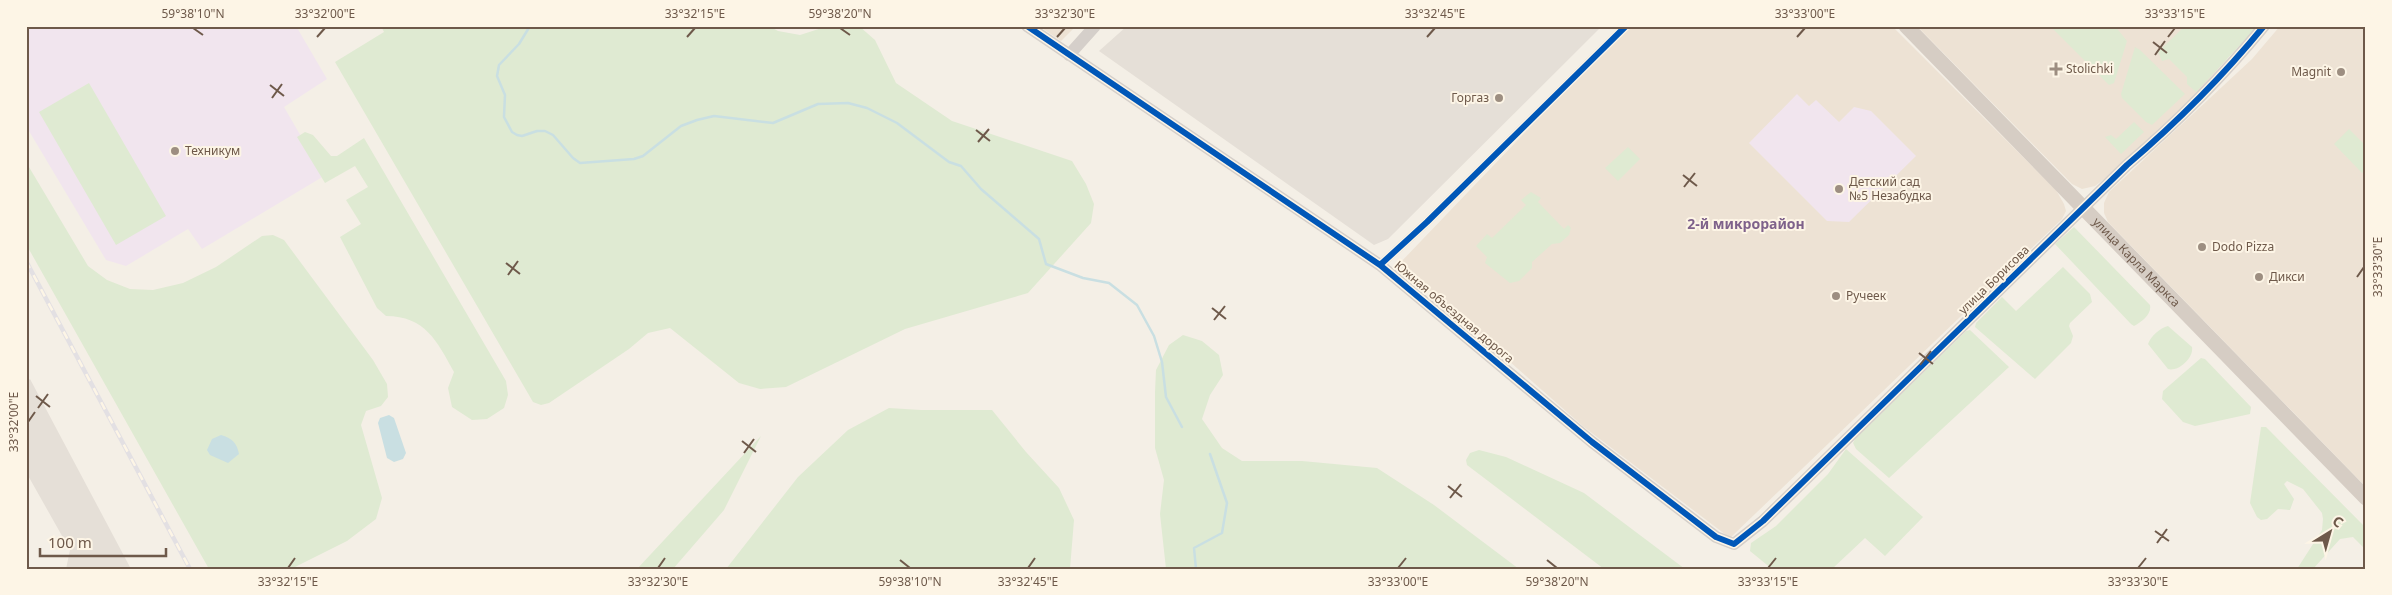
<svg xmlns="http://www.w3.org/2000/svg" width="2392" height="595" font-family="'Noto Sans',sans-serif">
  <rect width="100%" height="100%" fill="#f4efe6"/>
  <path fill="#ede2d4" d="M1039 26H1076L1061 41Z
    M1632 26H1892L2056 190 2064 204 2066 211 2062 219 1730 538 1584 427 1399 264 1539 118Z
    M1917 26H2255L2199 91 2107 177 2095 186 2082 189 2072 184Z
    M2280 26H2366V487L2108 222 2104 213V203L2109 192 2252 59Z"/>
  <path fill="#e5dfd7" d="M1127 26H1602L1388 239 1374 245 1099 51Z
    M30 379 131 569H66L70 550 26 472V382Z"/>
  <path fill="#f1e5ee" d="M26 26H296L327 79 284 107 324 176 202 249 188 229 126 266 106 260 26 126V110L28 108 26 105Z
    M1797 94 1809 106 1816 100 1839 122 1854 107 1871 111 1916 156 1849 222 1827 221 1749 143Z"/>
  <path fill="#dfead2" d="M381 26H769L778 31 800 35 825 27 859 26 875 40 896 83 952 121 1072 161 1086 184 1094 204 1091 223 1028 293 905 329 786 387 760 389 739 383 670 328 648 333 629 349 549 403 541 405 533 402 335 62 384 32Z
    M2050 26H2115L2127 41 2114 83 2109 85Z
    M2185 26H2258L2196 92 2187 84V77L2169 59 2162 61 2158 52Z
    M2135 47 2140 50 2185 94 2152 125 2146 122 2122 98 2121 94Z
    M89 83 166 216 116 245 39 112Z
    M2134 122 2144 132 2121 154 2105 137 2111 135 2116 139Z
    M2349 129 2366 146V170L2362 173 2334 144Z
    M305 132 313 135 331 156H337L364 138 506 381 508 395 504 408 487 419 472 420 452 407 448 388 454 372C437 341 425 316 386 316L377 308 340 237 361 224 346 200 368 187 355 166 325 183 297 137Z
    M1628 147 1640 159 1618 181 1605 168Z
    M26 162 88 266 107 280 130 289 153 290 183 283 216 267 262 236 273 235 284 240 373 360 387 384 388 397 381 406 366 411 361 425 382 498 376 519 347 541 291 569H209L26 244Z
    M1531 192 1541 198 1538 202 1564 229 1568 225 1571 228 1569 235 1560 243 1552 244 1532 262V268L1519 281 1510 283 1485 263 1487 257 1476 246 1487 234 1492 238 1526 205 1521 200Z
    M2074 227 2150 305C2152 314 2142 322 2134 326L2131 324 2055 244Z
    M2063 267 2090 294 2092 302 2070 323 2069 326 2073 336 2071 343 2035 379 1975 327 1976 323 2002 297 2016 311Z
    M2168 326 2192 347C2194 358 2178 372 2168 369L2148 344C2151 336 2160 328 2168 326Z
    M1970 330 2009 367 1889 478 1856 449 1853 443 1855 439 1966 331Z
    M1183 335 1202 341 1219 355 1223 375 1210 395 1202 419 1222 448 1242 461H1302L1377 468 1434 505 1519 569H1166L1160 514 1164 480 1155 448V392L1156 370 1169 345Z
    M2201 358 2205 359 2251 407 2250 414 2195 426 2183 422 2162 399 2163 391Z
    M889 408 921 410H992L1026 452 1059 488 1074 520 1070 569H726L798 477 848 430Z
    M2261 427H2266L2270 431 2366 528V550L2353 537 2340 539 2313 569H2297L2322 530 2323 519 2322 513 2303 489 2287 481 2284 484 2294 499 2290 510 2278 509 2267 519 2261 520 2257 517 2250 503Z
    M761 436 724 510 673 569H637Z
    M1846 449 1923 517 1885 556 1865 538 1832 569H1772L1750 551 1751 543 1776 526 1828 474Z
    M1479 450 1506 457 1584 493 1685 569H1604L1467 465 1466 460 1470 453Z"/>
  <path fill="#c9dfe2" d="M389 415 394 418 406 453 403 459 394 462 387 458 378 423 380 418Z
    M221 435C232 438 237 443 239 454L228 463 210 455 207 450 212 439Z"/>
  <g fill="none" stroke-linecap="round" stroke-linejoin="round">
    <path stroke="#c9dfe2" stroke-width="2.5" d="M530 26 519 44 499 65 497 76 505 95 504 117 512 132 517 135 522 136 537 131H545L553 135 573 158 580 163 634 159 643 156 681 126 697 120 714 116 773 123 818 104 848 103 867 108 897 123 949 162 961 166 981 189 1039 239 1046 264 1083 278 1109 283 1137 305 1154 336 1162 362 1166 397 1182 427
      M1196 569 1194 548 1222 533 1227 503 1210 454"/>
    <path stroke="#d5cfca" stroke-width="9" d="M1380 265 1427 222 1626 26"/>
    <path stroke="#d5cfca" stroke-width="12" d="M1027 26 1380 265 1592 442 1716 537 1734 544 1763 521 2127 165C2176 123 2223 76 2264 26
      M1069 55 1095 26"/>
    <path stroke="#d6cdc4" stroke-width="15" id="s1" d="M1906 26 2366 498"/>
    <g stroke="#e3e0e3" stroke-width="4.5">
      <path id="rail" d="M26 261 190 569"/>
    </g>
    <use href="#rail" stroke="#fdf5e6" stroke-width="2.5" stroke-dasharray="8" stroke-linecap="butt"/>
    <g stroke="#fdf5e6" stroke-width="9">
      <path id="cycleway" d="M1027 26 1380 265 1592 442 1716 537 1734 544 1763 521 2127 165C2176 123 2223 76 2264 26
        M1380 265 1427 222 1626 26"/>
    </g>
    <use href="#cycleway" stroke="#0057b8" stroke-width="6"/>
  </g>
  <path fill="none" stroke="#6e594a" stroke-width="2" d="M193 28 203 35M840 28 850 35M317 37 325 28M687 37 695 28M1057 37 1065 28M1427 37 1435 28M1797 37 1805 28M2168 37 2175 28M2153 42 2167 53M2155 55 2165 41M270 85 284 96M272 98 282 84M976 130 990 141M978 142 989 129M1683 175 1697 186M1684 187 1695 173M506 263 520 274M508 275 518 261M2357 277 2364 267M1212 308 1226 319M1214 320 1225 306M1919 353 1933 364M1920 365 1931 351M36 396 50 407M38 408 48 394M28 422 35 412M742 441 756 452M744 453 754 439M1448 486 1462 497M1450 498 1461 484M2155 531 2169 541M2157 543 2167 529M900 560 910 568M1547 560 1557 568M288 568 295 558M658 568 665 558M1028 568 1035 558M1398 568 1406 558M1768 568 1776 558M2138 568 2146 558"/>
  <g fill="#9d8e81" stroke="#fdf5e6" stroke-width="2">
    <path d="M2053.5 61.5h5v5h5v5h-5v5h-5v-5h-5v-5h5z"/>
    <circle cx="2341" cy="72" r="5"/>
    <circle cx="1499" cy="98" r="5"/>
    <circle cx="175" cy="151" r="5"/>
    <circle cx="1839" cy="189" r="5"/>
    <circle cx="2202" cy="247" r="5"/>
    <circle cx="2259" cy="277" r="5"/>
    <circle cx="1836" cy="296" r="5"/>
  </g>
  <g text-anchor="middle" stroke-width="4" stroke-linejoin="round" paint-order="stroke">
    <g font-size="12" fill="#6e594a" stroke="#fdf5e6" text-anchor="start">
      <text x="2066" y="73">Stolichki</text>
      <text x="2331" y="76" text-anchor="end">Magnit</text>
      <text x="1489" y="102" text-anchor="end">Горгаз</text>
      <text x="185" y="155">Техникум</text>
      <text x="1849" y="186">Детский сад<tspan x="1849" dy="14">№5 Незабудка</tspan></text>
      <text x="2212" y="251">Dodo Pizza</text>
      <text x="2269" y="281">Дикси</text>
      <text x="1846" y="300">Ручеек</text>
    </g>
    <g font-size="12" fill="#6e594a" stroke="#fdf5e6">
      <text dy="4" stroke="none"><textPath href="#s1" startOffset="330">улица Карла Маркса</textPath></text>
      <text transform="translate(1994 280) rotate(-44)" y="4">улица Борисова</text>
      <text transform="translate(1454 312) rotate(40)" y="4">Южная объездная дорога</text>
    </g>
    <g font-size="14" font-weight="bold" fill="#7f628b" stroke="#fdf5e6">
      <text x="1746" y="229">2-й микрорайон</text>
    </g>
  </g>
  <rect width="2392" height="595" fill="none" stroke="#fdf5e6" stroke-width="55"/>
  <g transform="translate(2330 532) rotate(37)" stroke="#fdf5e6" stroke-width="4" paint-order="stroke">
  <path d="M0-4L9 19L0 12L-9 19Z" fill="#6e594a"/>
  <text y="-8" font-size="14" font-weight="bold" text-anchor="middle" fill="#6e594a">С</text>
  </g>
  <path d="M40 548v8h126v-8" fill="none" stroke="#6e594a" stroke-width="2.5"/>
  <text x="48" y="548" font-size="15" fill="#6e594a" stroke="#fdf5e6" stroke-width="4" paint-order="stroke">100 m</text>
  <rect x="28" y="28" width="2336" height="540" fill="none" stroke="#6e594a" stroke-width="2"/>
  <g font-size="12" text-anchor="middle" fill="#6e594a">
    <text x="193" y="18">59°38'10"N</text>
    <text x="325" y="18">33°32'00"E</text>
    <text x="695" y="18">33°32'15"E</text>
    <text x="840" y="18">59°38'20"N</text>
    <text x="1065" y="18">33°32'30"E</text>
    <text x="1435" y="18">33°32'45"E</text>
    <text x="1805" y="18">33°33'00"E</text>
    <text x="2175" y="18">33°33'15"E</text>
    <text transform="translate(2378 267) rotate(-90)" y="4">33°33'30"E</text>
    <text transform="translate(14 422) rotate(-90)" y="4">33°32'00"E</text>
    <text x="288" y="586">33°32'15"E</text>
    <text x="658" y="586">33°32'30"E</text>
    <text x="910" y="586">59°38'10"N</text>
    <text x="1028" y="586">33°32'45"E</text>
    <text x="1398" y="586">33°33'00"E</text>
    <text x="1557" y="586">59°38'20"N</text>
    <text x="1768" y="586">33°33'15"E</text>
    <text x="2138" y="586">33°33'30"E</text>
  </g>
</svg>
